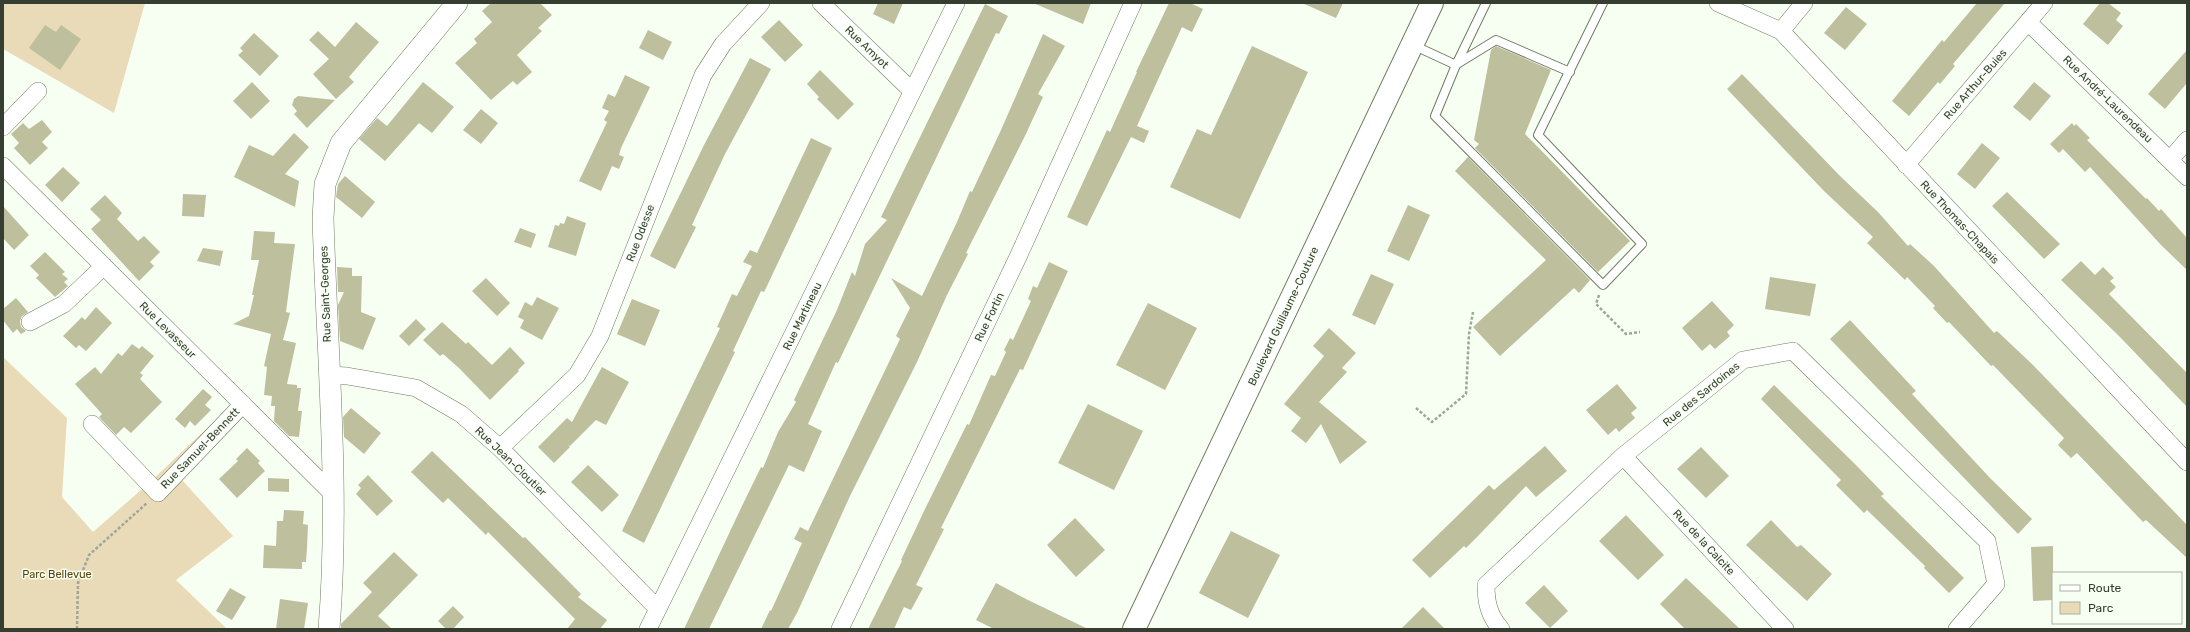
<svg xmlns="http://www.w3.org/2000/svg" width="2190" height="632" font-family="Rubik,sans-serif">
  <rect width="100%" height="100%" fill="#f7fff2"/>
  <path fill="#eadbb8" d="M3 3H145L114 113 3 49Z
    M3 357 67 418 62 497 93 532 149 483 238 399 249 411 182 480 233 536 176 580 227 629H3Z"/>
  <path fill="#bdbf9d" d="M491 3H540L552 15 538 28 542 31 517 55 532 72 517 85 513 81 491 100 455 63 477 43 474 39 492 22 482 11Z
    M878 3H903L894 24 873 14Z
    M1033 3H1091L1083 24Z
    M1169 3H1190L1203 9 1192 32 1182 27 1151 95 1137 126 1149 131 1144 143 1131 137 1087 226 1067 217 1107 130 1110 132 1137 72H1136Z
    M1302 3H1343L1336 18Z
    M1977 3H2005L1953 64 1955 66 1940 84 1938 82 1909 116 1892 101 1942 40 1944 42Z
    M2100 3H2108L2121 13 2116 20 2123 26 2108 45 2083 24Z
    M985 4 1008 16 999 34 996 33 838 363 836 362 808 424 822 431 804 472 789 465 709 629H684L742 506 761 467 763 468 778 432 796 402 794 400 837 310 852 272 855 276 865 244 887 220 881 217Z
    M1846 7 1867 24 1845 50 1824 33Z
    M779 20 803 45 785 62 761 37Z
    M356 22 379 42 349 77 354 82 336 99 313 74 329 59 309 40 318 31 335 47Z
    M45 25 56 32 61 25 81 39 60 70 29 48Z
    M648 30 672 42 663 60 639 48Z
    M254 33 279 56 260 76 238 55 243 51 240 48Z
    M1043 34 1065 46 1038 94 1043 97 1024 138 966 253 968 254 947 295 917 362 850 496 797 613 788 629H761L770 610 771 611 802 543 794 539 800 527 808 531 900 339 896 336 910 308 891 278 922 296 957 222 970 191 972 192 1001 130Z
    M1252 46 1308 72 1240 219 1170 187 1197 129 1211 135Z
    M1496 46 1551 70 1525 134 1630 241 1598 272 1475 148 1479 144 1474 140 1491 50Z
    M2187 50V83L2165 109 2148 94Z
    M750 58 771 69 725 154 692 225 696 227 675 269 650 256 704 145Z
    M820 70 854 104 838 120 817 99 819 97 807 84Z
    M1742 74 1840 176 1878 212 1908 246 1910 244 1934 266 1994 333 1997 331 2033 365 2187 525V558L2146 520 2143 522 2077 453 2071 458 2058 445 2064 438 1993 365 1991 366 1949 322 1947 323 1933 308 1935 306 1907 277 1905 280 1867 243 1873 237 1824 191 1727 89Z
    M625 75 650 87 621 148 619 155 624 157 619 169 612 166 601 191 579 181 607 122 604 120 609 111 602 108 608 94 615 97Z
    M252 82 270 101 251 119 233 101Z
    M423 82 454 107 432 133 419 123 385 161 359 139 377 118 387 126Z
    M2034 82 2051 96 2030 121 2013 107Z
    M298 96 335 100 307 128 294 114 297 111 292 105 294 99Z
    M481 109 498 123 481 144 463 130Z
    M42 120 52 132 42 142 48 148 30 165 14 148 19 143 11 134 23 123 29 129Z
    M2072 123 2074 126 2076 124 2090 138 2087 140 2146 199 2147 198 2159 211 2161 209 2187 238V270L2161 245 2090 167 2085 172 2063 149 2059 153 2050 144Z
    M294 133 309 147 285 174 299 181 295 207 234 177 249 145 273 156Z
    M811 138 832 148 767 286 764 292 761 291 733 351 735 352 644 543 622 531 720 328 717 327 732 294 737 296 752 266 743 262 750 250 757 253Z
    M1982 143 2000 158 1975 189 1957 174Z
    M1468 157 1590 280 1579 293 1574 288 1500 356 1473 327 1546 260 1455 171Z
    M63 167 80 183 62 202 45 185Z
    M345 176 375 202 362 218 336 197 338 184Z
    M2007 192 2060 244 2044 259 1992 206Z
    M183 194 206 195 204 217 182 216Z
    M105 195 122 213 117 219 138 241 144 236 160 252 150 262 154 266 139 281 91 229 101 220 90 209Z
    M1408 205 1430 215 1409 261 1387 251Z
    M3 206 29 235 14 250 3 238Z
    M567 216 586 223 576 256 548 247 555 225 559 226 560 223 564 224Z
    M520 228 536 234 531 248 514 242Z
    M254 231 275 232 274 243 295 244 286 312 290 313 283 340 296 343 287 384 297 385V388H301L298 411H302L299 437 289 436 274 421 275 406H271L272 396 264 395 267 367 264 366 271 334 233 324 249 316 254 295H252L259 260H251Z
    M203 248 223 251 220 266 197 261Z
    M45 252 65 272 62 274 68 279 64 282 68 286 55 297 36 278 39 275 30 266Z
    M2081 261 2095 275 2103 267 2114 278 2110 281 2116 287 2109 294 2187 373V407L2120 337 2061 280Z
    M1049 262 1068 271 1023 370 1020 369 941 528 944 529 916 585 923 588 911 610 904 607 894 629H868L902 561 901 560 925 509 967 424 969 425 991 375 995 376 1006 352 1004 350 1010 338 1013 340 1031 301 1028 299 1033 286 1037 288Z
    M337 267 352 268V276H362L361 312 376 318 363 350 340 341 338 305 344 292H338Z
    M1371 274 1394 284 1375 325 1352 315Z
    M1770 277 1816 284 1810 316 1765 309Z
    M486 278 510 303 497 316 472 291Z
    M537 297 559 308 542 340 520 328 524 320 518 317 525 302 532 306Z
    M16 298 28 312 22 316 20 321 21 327 26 331 21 334 17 329 13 333 3 320V309Z
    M632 299 660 310 645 346 617 334Z
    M1712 301 1734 325 1727 332 1730 336 1715 349 1710 344 1702 351 1682 328Z
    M1148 303 1197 328 1165 390 1116 365Z
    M96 307 112 323 86 351 79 345 76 348 63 336 82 317 85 320Z
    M416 319 426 329 409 346 399 336Z
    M1850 320 1916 391 1912 394 1990 478 2032 519 2018 534 1830 339Z
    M442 322 466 344 468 342 492 365 510 347 525 363 518 370 519 371 490 400 459 368 443 354 440 356 423 340Z
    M1329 328 1356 353 1342 368 1347 372 1319 402 1367 442 1340 464 1321 424 1306 443 1291 431 1301 418 1284 404 1324 356 1313 346Z
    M132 344 139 349 142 346 154 356 140 373 143 375 140 379 162 402 131 433 124 427 116 435 99 417 102 414 75 384 95 367 101 374 118 353 122 356Z
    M602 367 629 382 606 425 596 420 570 446 568 445 570 447 554 463 538 447 567 418 572 422Z
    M1617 384 1637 408 1631 413 1635 418 1619 432 1616 428 1608 435 1586 410Z
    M1774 385 1856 465 1884 494 1881 496 1964 578 1949 593 1924 568 1925 566 1867 510 1864 513 1836 485 1841 480 1761 399Z
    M203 389 212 397 205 405 211 410 195 426 190 421 185 428 175 419Z
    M1088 404 1143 431 1114 490 1058 463Z
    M351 408 381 433 364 454 344 437 343 417Z
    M1545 446 1567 471 1536 497 1526 486 1479 535 1466 548 1464 546 1430 578 1412 560 1489 485 1494 490Z
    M1701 447 1729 476 1706 498 1677 469Z
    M247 448 260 461 258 463 265 471 237 498 219 479 238 461 236 459Z
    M432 451 523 538 525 537 581 594 578 597 607 620 600 629H567L575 619 488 532 486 535 448 498 443 503 411 472Z
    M588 465 619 495 602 512 571 482Z
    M368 475 393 501 377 516 356 494 361 488 358 485Z
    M268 478 289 479V492L268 491Z
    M284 510 304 511 303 524 308 525 307 548 306 562H302V569L263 568 264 545 276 546 277 521H283Z
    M1626 515 1664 555 1638 580 1599 541Z
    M1075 518 1105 550 1076 577 1047 545Z
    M1771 520 1797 547 1801 545 1832 574 1807 601 1746 545Z
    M1231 531 1280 555 1248 618 1199 593Z
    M2053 546V600L2033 601 2031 547Z
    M394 552 418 575 378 616 392 629H341V624L372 592 363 583Z
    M1686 578 1740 629H1685L1660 604Z
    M996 583 1028 600 1088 629H994L976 620Z
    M1544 585 1568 611 1550 628 1525 603Z
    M230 588 246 597 232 620 216 611Z
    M280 599 308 603 304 629H276Z
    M453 606 464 617 453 629H446L438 621Z
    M1423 607 1445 629H1401Z"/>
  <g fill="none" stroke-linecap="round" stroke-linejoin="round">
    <g stroke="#6d7d61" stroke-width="10">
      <path id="service" d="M1486 3 1456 65 1435 116 1603 285 1642 244 1538 135 1603 3
        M1413 45 1456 65
        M1457 64 1496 40 1570 72"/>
    </g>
    <g stroke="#6d7d61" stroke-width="18">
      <path id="minor" d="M821 3 912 91
        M1718 3 1781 31 2187 462
        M2028 22 2187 177
        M1781 31 1804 3
        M3 127 38 91
        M2170 160 2187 140
        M1906 165 2044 3
        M3 166 332 493
        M30 322 64 304 104 266
        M329 375 347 376 416 388 461 414 500 448 658 609
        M92 424 158 493 243 404
        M500 448 577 375 600 336 703 75 723 44 761 3
        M1623 456 1785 629
        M648 629 956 3
        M840 629 1018 257 1133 3
        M1501 629C1489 616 1486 602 1486 585L1623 456 1743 360 1793 351 1987 541 1996 584 1957 629"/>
    </g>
    <g stroke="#6d7d61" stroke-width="22">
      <path id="tertiary" d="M329 629C340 493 327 354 323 218L325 184 341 143 457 3"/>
    </g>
    <g stroke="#6d7d61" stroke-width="24">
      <path id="primary" d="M1134 629 1432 3"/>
    </g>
    <path stroke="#9ea599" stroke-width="2.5" stroke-dasharray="3 2" stroke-linecap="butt" d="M1599 295 1596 304 1626 334 1640 332
      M1416 408 1432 422 1466 394 1469 334 1473 312
      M77 629 78 583 89 555 147 503"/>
    <use href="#service" stroke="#fff" stroke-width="8"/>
    <use href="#minor" stroke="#fff" stroke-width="17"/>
    <use href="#tertiary" stroke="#fff" stroke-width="21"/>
    <use href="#primary" stroke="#fff" stroke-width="22"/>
  </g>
  <g text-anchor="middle" stroke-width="3" stroke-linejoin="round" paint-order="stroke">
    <g font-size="11" fill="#363d31" stroke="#f7fff2">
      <text transform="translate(867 47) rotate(44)" y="4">Rue Amyot</text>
      <text transform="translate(1975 84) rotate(-49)" y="4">Rue Arthur-Buies</text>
      <text transform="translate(2108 99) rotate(44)" y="4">Rue André-Laurendeau</text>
      <text transform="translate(1960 222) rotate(47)" y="4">Rue Thomas-Chapais</text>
      <text transform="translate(640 233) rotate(-69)" y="4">Rue Odesse</text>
      <text transform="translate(325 294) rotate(-92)" y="4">Rue Saint-Georges</text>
      <text transform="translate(802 316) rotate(-64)" y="4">Rue Martineau</text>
      <text transform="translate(1283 316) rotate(-65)" y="4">Boulevard Guillaume-Couture</text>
      <text transform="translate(989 317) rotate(-64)" y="4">Rue Fortin</text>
      <text transform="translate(168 330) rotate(45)" y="4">Rue Levasseur</text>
      <text transform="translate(1701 394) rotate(-39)" y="4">Rue des Sardoines</text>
      <text transform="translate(200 448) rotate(-46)" y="4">Rue Samuel-Bennett</text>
      <text transform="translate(511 461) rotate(44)" y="4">Rue Jean-Cloutier</text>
      <text transform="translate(1704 542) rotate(47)" y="4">Rue de la Calcite</text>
    </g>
    <g font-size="11" fill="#5a4405" stroke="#f7fff2">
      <text x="57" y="578">Parc Bellevue</text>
    </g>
  </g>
  <rect width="2190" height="632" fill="none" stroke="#363d31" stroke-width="8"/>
  <rect x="2052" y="572" width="130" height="52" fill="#f7fff2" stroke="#aab1a5"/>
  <rect x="2060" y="585" width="20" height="6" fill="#ffffff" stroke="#aab1a5"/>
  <text x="2088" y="592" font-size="12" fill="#363d31">Route</text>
  <rect x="2060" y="602" width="20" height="12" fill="#eadbb8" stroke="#aab1a5"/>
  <text x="2088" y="612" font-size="12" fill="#363d31">Parc</text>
</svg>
